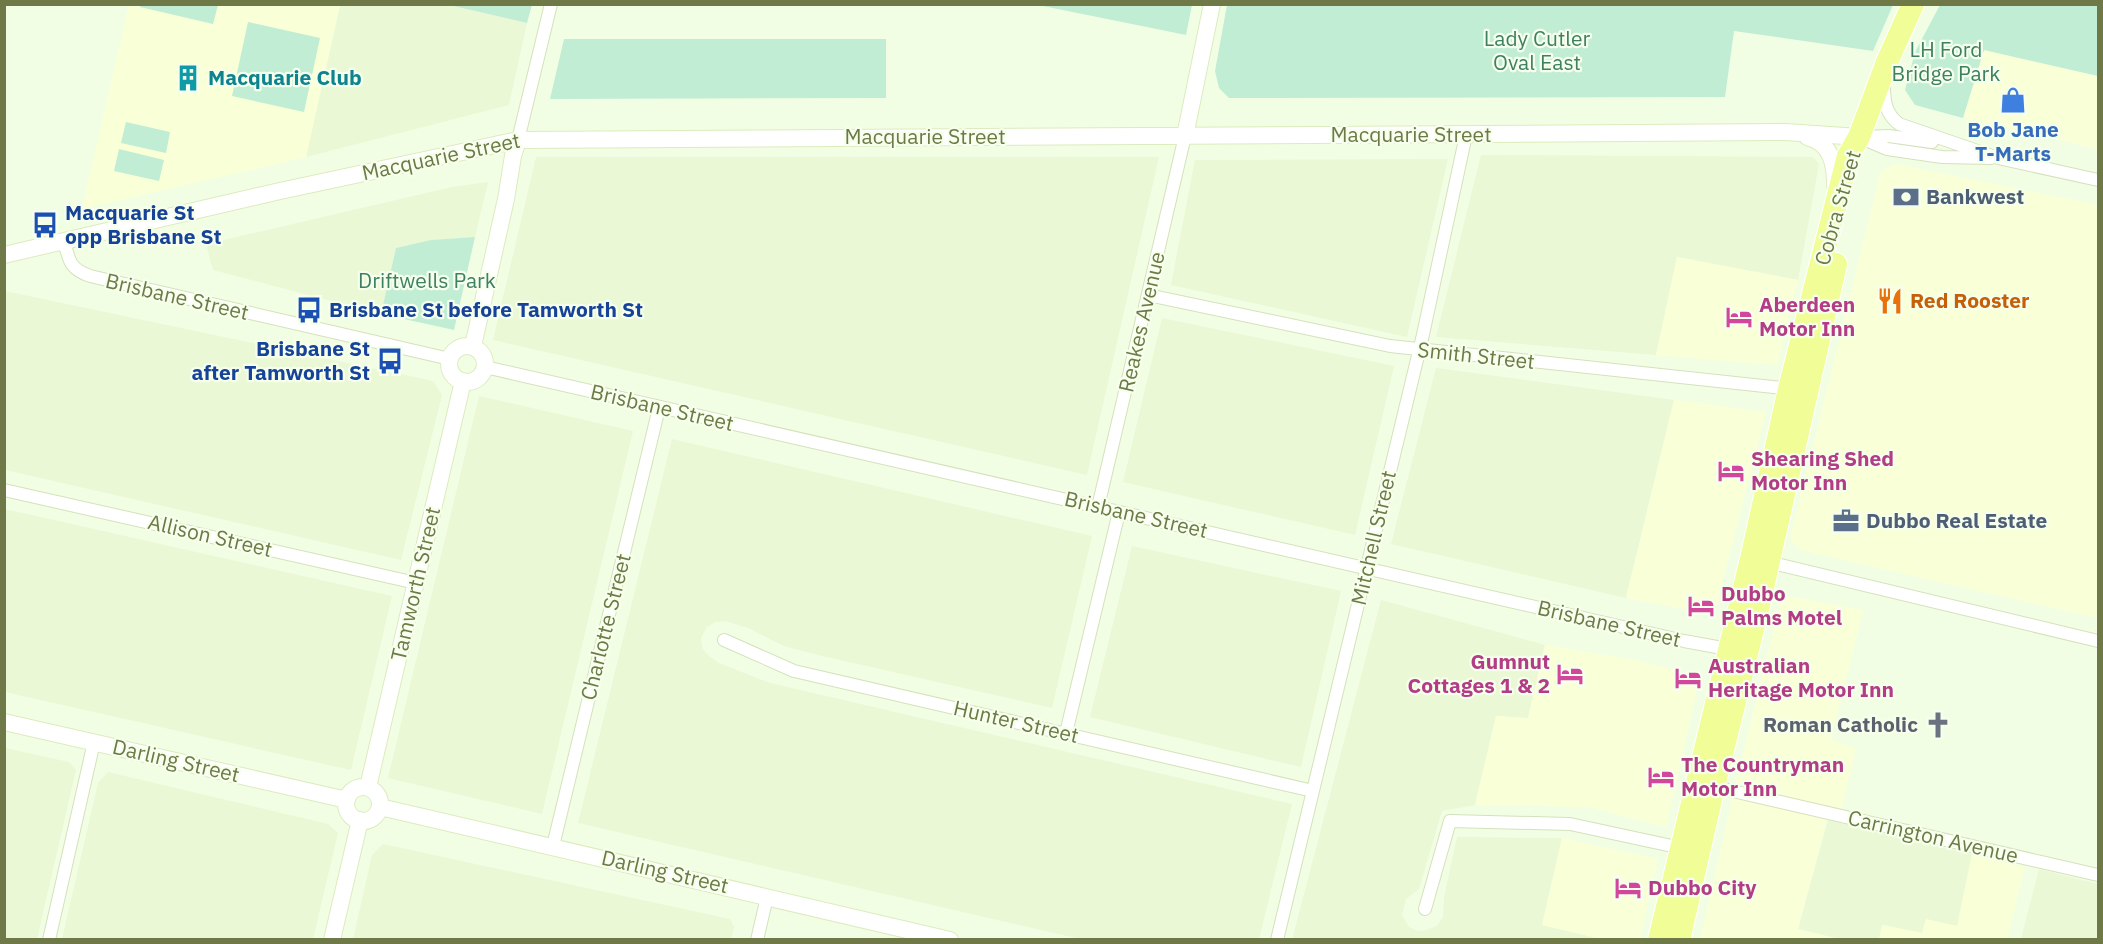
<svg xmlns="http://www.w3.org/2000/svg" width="2103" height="944" font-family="'IBM Plex Sans',sans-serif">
  <rect width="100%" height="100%" fill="#f2fee4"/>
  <path fill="#eaf8d5" d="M340 5H449L527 23 509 105 306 157Z
    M1481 155 1813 157 1819 164 1798 280 1677 257 1656 355 1436 337Z
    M536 157H1159L1087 475 493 340Z
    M1448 159 1407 337 1171 285 1195 160Z
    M488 182 475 237 431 240 396 248 381 314 213 270 206 244 452 187Z
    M5 291 433 381 442 395 401 560 5 470Z
    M1162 318 1394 366 1355 535 1123 482Z
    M1436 368 1674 400 1626 598 1391 544Z
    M479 396 633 431 542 814 388 778Z
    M672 439 1092 536 1052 708 822 656 784 646 748 628 725 621 715 622 707 627 701 638 702 648 709 656 719 663 770 683 1292 804 1259 939H1080L578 823Z
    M5 509 392 596 351 770 5 692Z
    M1132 546 1341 591 1301 767 1090 717Z
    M1381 600 1545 645 1528 718 1496 716 1475 805 1442 811 1419 889 1406 899 1402 915 1409 927 1417 931 1427 930 1437 926 1443 917 1444 897 1457 837 1562 838 1542 925 1601 939 1292 940Z
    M5 748 69 762 76 770 37 939H5Z
    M108 772 328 824 338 833 313 939H62L98 783Z
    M1828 820 1972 854 1957 927 1926 919 1922 933 1883 925 1879 940 1839 939 1798 929Z
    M383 844 730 919 734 927 731 939H353L372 855Z
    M2039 869 2098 884V939H2021Z"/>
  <path fill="#f9ffd7" d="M129 5H340L306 157 82 209Z
    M1984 50 2098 76V149L1963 118Z
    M1896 164 2098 205V618L1800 550 1790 538 1881 171Z
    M1677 257 1798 280 1777 365 1656 355Z
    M1674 400 1766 412 1714 615 1626 598Z
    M1782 595 1863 610 1831 740 1856 749 1841 810 1736 783Z
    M1545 645 1634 660 1700 676 1666 827 1589 807 1475 805 1496 716 1528 718Z
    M1733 796 1827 820 1798 929 1839 939 1700 940Z
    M1562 838 1658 859 1640 939H1601L1542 925Z
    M1972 854 2025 867 2007 939H1879L1882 925 1922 933 1926 919 1957 926Z"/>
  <path fill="#c1edd5" d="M141 4H218V5L213 24 140 7Z
    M449 5H532L527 23Z
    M1038 5 1192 4V5L1186 35Z
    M1227 5V4L1893 5 1873 51 1734 31 1725 97 1229 98 1219 88 1215 71Z
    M1940 5H2098V76L1984 50 1963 118 1915 105 1905 90 1915 52Z
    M248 22 320 38 304 112 232 96Z
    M564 39H886V98L550 99Z
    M126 122 170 132 166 153 121 143Z
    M119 149 164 160 159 181 114 171Z
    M475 237 454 330 381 314 396 248 431 240Z"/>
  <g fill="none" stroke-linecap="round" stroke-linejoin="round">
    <g stroke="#d5e1bc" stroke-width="14">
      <path id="street" d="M1884 86C1884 102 1886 114 1899 124L1998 158 2098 180
        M1859 137 1887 149 1942 157 1991 158
        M1863 137 1889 136 1932 142
        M518 140 551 4
        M64 241C69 261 70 269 90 276L450 359
        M1148 295 1390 346 1792 389
        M485 367 1684 641 1733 650
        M4 490 416 583
        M1098 507 1185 136
        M1764 561 2098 641
        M724 640 794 671 1313 791
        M1066 733 1119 512
        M1711 786 2098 875
        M553 846 659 408
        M1425 909 1450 821 1570 824 1686 849
        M49 940 94 742
        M757 940 767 897
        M1277 940 1422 339 1466 135"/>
    </g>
    <g stroke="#ddebbe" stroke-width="18">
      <path id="secondary" d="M1185 136 1212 4
        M1807 137C1831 143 1835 163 1835 185
        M4 255 280 191 518 140 1786 132 1859 137
        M473 346 506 199 513 156 518 140
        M449 364a18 18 0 1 1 36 0a18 18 0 1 1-36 0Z
        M4 722 347 800
        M368 787 463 381
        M346 804a17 17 0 1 1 34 0a17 17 0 1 1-34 0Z
        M380 807 950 940
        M332 940 360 820"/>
    </g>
    <g stroke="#fff" stroke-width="24">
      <path id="highway" d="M1659 940 1751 559 1789 389 1848 156 1859 137 1887 62 1913 4
        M1679 940 1714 786 1759 605 1836 264"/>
    </g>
    <use href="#street" stroke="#fff" stroke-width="12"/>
    <use href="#secondary" stroke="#fff" stroke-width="16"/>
    <use href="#highway" stroke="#f1fd97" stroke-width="22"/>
  </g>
  <defs>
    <g id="building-bare" transform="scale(2.07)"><path d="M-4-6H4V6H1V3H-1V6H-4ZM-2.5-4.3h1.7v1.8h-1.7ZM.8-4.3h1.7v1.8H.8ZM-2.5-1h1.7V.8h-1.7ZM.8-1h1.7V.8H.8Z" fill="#0f9aa8" stroke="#f6ffec" stroke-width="2.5" paint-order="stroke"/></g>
    <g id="shop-bare" transform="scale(2.07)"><path d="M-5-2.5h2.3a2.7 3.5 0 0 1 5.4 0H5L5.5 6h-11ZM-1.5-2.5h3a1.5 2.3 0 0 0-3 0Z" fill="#3f7fe0" stroke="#f6ffec" stroke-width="2.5" paint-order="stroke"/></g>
    <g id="bank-bare" transform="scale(2.07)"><path d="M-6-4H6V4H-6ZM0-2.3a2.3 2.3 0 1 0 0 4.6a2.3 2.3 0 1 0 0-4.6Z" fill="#5c6f8a" stroke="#f6ffec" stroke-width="2.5" paint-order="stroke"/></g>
    <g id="bus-bare" transform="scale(2.07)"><path d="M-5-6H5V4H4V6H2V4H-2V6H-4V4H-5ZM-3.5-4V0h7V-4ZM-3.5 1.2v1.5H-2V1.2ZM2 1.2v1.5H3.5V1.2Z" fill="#1a4fb4" stroke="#f6ffec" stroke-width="2.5" paint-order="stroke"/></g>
    <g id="restaurant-bare" transform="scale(2.07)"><path d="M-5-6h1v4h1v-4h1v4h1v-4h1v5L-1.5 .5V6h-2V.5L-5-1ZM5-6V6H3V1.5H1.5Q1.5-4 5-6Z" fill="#e8710a" stroke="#f6ffec" stroke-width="2.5" paint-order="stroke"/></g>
    <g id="hotel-bare" transform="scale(2.07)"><path d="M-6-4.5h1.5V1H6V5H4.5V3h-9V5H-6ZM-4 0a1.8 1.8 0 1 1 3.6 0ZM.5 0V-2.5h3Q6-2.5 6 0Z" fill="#d1479c" stroke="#f6ffec" stroke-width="2.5" paint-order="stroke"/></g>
    <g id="office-bare" transform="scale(2.07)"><path d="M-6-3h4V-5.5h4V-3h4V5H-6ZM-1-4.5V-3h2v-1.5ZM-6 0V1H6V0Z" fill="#5c6f8a" stroke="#f6ffec" stroke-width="2.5" paint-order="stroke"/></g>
    <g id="church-bare" transform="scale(2.07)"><path d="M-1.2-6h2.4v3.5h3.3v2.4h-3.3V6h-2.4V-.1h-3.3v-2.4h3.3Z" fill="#6b7280" stroke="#f6ffec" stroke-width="2.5" paint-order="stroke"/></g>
  </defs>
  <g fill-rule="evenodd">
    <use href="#building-bare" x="188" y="78"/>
    <use href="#shop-bare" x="2013" y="100"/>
    <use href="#bank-bare" x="1906" y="197"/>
    <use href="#bus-bare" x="45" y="225"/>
    <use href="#restaurant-bare" x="1890" y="301"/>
    <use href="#bus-bare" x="309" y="310"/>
    <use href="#hotel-bare" x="1739" y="317"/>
    <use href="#bus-bare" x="390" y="361"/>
    <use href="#hotel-bare" x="1731" y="471"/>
    <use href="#office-bare" x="1846" y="521"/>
    <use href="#hotel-bare" x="1701" y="606"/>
    <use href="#hotel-bare" x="1570" y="674"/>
    <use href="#hotel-bare" x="1688" y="678"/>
    <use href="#church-bare" x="1938" y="725"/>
    <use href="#hotel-bare" x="1661" y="777"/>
    <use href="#hotel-bare" x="1628" y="888"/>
  </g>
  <g text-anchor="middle" stroke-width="4.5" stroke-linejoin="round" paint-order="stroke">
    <g font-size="21" fill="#3e8063" stroke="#f6ffec">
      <text x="1537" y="46">Lady Cutler<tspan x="1537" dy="24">Oval East</tspan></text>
      <text x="1946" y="57">LH Ford<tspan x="1946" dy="24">Bridge Park</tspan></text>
      <text x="427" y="288">Driftwells Park</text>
    </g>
    <g font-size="21" font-weight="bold" fill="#0d838f" stroke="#f6ffec" text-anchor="start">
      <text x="208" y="85">Macquarie Club</text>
    </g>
    <g font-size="21" font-weight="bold" fill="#366cbe" stroke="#f6ffec">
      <text x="2013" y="137">Bob Jane<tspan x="2013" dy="24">T-Marts</tspan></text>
    </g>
    <g font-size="21" fill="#6f7947" stroke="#f6ffec">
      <text x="1411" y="142">Macquarie Street</text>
      <text x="925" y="144">Macquarie Street</text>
      <text transform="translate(441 157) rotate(-12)" y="7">Macquarie Street</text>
      <text transform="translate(1838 208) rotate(-74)" y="7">Cobra Street</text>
      <text transform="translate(177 297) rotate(13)" y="7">Brisbane Street</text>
      <text transform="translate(1142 322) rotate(-77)" y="7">Reakes Avenue</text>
      <text transform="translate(1476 356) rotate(6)" y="7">Smith Street</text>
      <text transform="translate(662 408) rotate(13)" y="7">Brisbane Street</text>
      <text transform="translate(1136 515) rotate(13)" y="7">Brisbane Street</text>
      <text transform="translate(210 536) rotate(13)" y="7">Allison Street</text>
      <text transform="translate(1374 538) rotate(-77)" y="7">Mitchell Street</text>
      <text transform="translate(416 584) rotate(-77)" y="7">Tamworth Street</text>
      <text transform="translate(1609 624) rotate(13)" y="7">Brisbane Street</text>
      <text transform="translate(606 627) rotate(-76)" y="7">Charlotte Street</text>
      <text transform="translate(1016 722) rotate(13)" y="7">Hunter Street</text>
      <text transform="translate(176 761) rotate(13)" y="7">Darling Street</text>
      <text transform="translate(1933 837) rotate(13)" y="7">Carrington Avenue</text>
      <text transform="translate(665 872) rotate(13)" y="7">Darling Street</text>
    </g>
    <g font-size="21" font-weight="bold" fill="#4e5e75" stroke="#f6ffec" text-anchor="start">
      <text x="1926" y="204">Bankwest</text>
      <text x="1866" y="528">Dubbo Real Estate</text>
    </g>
    <g font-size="21" font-weight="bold" fill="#164399" stroke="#f6ffec" text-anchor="start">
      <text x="65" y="220">Macquarie St<tspan x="65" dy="24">opp Brisbane St</tspan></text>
      <text x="329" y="317">Brisbane St before Tamworth St</text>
      <text x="370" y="356" text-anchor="end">Brisbane St<tspan x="370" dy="24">after Tamworth St</tspan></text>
    </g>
    <g font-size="21" font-weight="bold" fill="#c56008" stroke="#f6ffec" text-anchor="start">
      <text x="1910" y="308">Red Rooster</text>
    </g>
    <g font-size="21" font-weight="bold" fill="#b23c85" stroke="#f6ffec" text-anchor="start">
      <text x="1759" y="312">Aberdeen<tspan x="1759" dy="24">Motor Inn</tspan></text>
      <text x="1751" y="466">Shearing Shed<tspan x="1751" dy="24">Motor Inn</tspan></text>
      <text x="1721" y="601">Dubbo<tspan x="1721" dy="24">Palms Motel</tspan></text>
      <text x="1550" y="669" text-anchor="end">Gumnut<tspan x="1550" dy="24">Cottages 1 &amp; 2</tspan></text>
      <text x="1708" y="673">Australian<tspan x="1708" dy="24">Heritage Motor Inn</tspan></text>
      <text x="1681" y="772">The Countryman<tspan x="1681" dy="24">Motor Inn</tspan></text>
      <text x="1648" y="895">Dubbo City</text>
    </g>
    <g font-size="21" font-weight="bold" fill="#5b616d" stroke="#f6ffec" text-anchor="end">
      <text x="1918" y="732">Roman Catholic</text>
    </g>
  </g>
  <rect width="2103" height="944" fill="none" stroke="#6f7947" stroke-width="12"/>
</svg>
